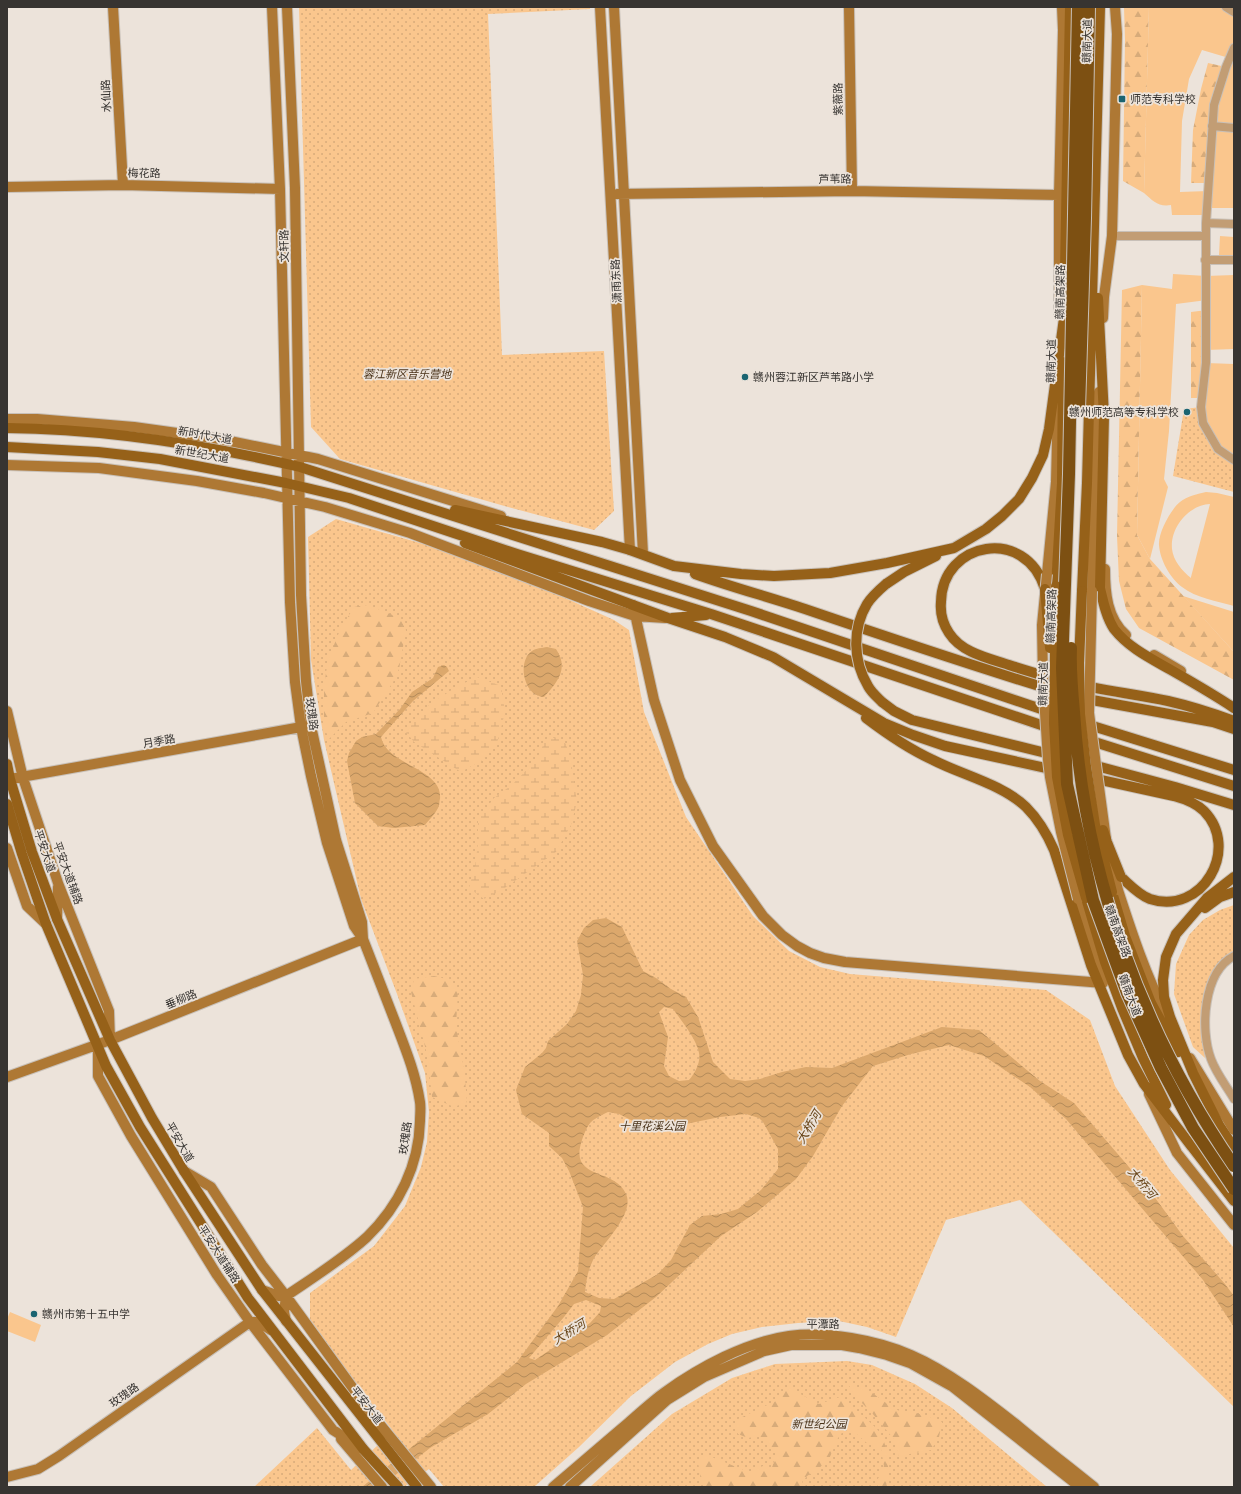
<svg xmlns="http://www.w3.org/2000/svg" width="1241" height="1494" font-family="'Noto Serif','Noto Sans SC',serif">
  <defs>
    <pattern id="grass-dots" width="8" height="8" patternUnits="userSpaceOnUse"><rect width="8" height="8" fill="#fac68d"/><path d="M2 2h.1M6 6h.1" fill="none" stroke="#d7ab7a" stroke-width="1.8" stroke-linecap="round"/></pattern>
    <pattern id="forest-firs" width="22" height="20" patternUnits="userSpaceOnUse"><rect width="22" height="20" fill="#fac68d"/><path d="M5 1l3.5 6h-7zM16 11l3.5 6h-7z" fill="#d7ab7a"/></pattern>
    <pattern id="wetland-marsh" width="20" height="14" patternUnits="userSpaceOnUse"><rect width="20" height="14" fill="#fac68d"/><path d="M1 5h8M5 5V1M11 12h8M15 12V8" fill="none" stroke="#d7ab7a"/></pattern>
    <pattern id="water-waves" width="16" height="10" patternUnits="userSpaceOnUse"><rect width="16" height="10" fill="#dca86c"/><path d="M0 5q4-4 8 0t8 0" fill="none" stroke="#b38a59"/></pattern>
  </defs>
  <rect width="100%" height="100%" fill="#ece3da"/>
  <path fill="url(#grass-dots)" d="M299 7H590V9L488 14 502 355 604 351 614 511 594 530 508 507 340 459 311 427Z
    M1201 407 1234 460V492L1173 476 1184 409Z
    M336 519 483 561 614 620 629 630 644 712 686 817 753 916 789 951 820 967 850 974 1046 990 1090 1020 1115 1086 1170 1170 1234 1248V1407L1020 1200 946 1220 896 1337 867 1327 839 1321 798 1323 762 1327 732 1334 708 1344 675 1362 631 1396 579 1447 534 1487H444L429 1469 404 1487H254L317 1428 351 1470 393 1431 310 1324V1293L374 1246 405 1206 421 1167 427 1142 429 1112 425 1073 397 994 361 899 324 740 311 660 308 537Z
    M1234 905V952L1218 963 1209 983 1201 1018 1205 1058 1193 1047 1174 994 1176 964 1189 935 1203 920 1220 910Z
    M847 1361 872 1365 915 1384 952 1408 1047 1487H590L672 1414 732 1378 775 1364Z"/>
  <path fill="url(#forest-firs)" d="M1124 7H1149L1144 193 1123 181 1125 40Z
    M1208 63 1226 67 1209 183H1191L1193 130 1201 89Z
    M1142 285 1137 535 1150 559 1234 652V680L1139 628 1126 609 1119 581 1117 536 1122 290Z
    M1207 310 1202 398H1191V312Z
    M368 605 400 618 406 630 399 669 393 682 373 713 346 722 329 739 324 727V686L328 660 340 630 354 607Z
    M434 976 450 980 458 988 456 1027 464 1069 467 1102 454 1107 432 1097 427 1054 411 992 414 979Z
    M848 1384 871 1392 893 1408 904 1413H916L930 1417 942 1422 939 1437 931 1450 899 1456 893 1438 872 1413 858 1399Z
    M787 1387 819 1404 840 1397C852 1407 865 1417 876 1428 889 1442 890 1469 886 1487H878L877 1481 884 1466 881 1449 868 1444 852 1430H844L838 1438 829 1459 817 1470 807 1476 802 1482 807 1487H705L701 1481 698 1462 704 1454 749 1472 763 1466 771 1471 776 1454 758 1436 748 1438 738 1434 736 1420 778 1400Z"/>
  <path fill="url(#wetland-marsh)" d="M477 677 501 686 505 712 498 740 482 760 461 772 414 742 406 732 425 708 456 687Z
    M558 737 566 744 571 761 577 802 571 825 556 852 502 890 484 899 469 888 475 866 478 843V819L494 798 513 784 536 760 546 739Z"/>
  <path fill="#fac68d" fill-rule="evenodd" d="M1149 7H1234V208H1207V215H1172L1171 205C1158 207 1153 201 1144 193ZM1202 50 1229 58 1214 105 1208 191 1180 192 1182 121 1189 79Z
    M1220 236 1234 237V255H1219Z
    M1173 274 1206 276 1234 275V349L1206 350 1207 300 1176 304 1169 431 1164 479 1168 487 1150 559 1137 535 1142 285 1172 289Z
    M1206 363 1234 364V460L1229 458 1203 423Z
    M1206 492 1217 493 1234 497V606C1217 601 1196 598 1182 587 1170 578 1160 560 1159 545 1158 533 1171 509 1180 502 1187 496 1198 494 1206 492ZM1210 504 1191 577V578C1182 571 1173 560 1172 549 1170 527 1189 505 1210 504Z
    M1183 596 1234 612V652Z
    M10 1312 41 1325 35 1342 7 1331V1319Z"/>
  <path fill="url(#water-waves)" fill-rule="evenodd" d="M547 647 556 649C569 668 558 682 544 697 523 696 517 661 532 651 536 648 542 648 547 647Z
    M444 665 447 667 449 671 413 701 381 737C387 766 443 768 440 799 439 801 440 805 438 808 435 814 429 820 425 825L394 828 378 826 355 803 347 761 349 753 356 741 362 737 376 734 400 709 412 692 433 678 438 667Z
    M606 918 622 927 643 971 656 978 671 989 686 997 698 1017 713 1062 730 1079 745 1081 760 1079 782 1072 806 1067 832 1068 942 1027 979 1030 1040 1081 1074 1103 1153 1195 1183 1236 1225 1284 1234 1296V1327L1203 1280 1066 1119 1030 1087 984 1056 949 1045 911 1054 873 1066 842 1106 813 1156 796 1179 757 1212 721 1236 656 1297 607 1335 526 1384 488 1414 430 1448 380 1487H362L517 1362 558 1306 578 1271 583 1207 569 1171 562 1158 549 1146V1133L522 1114 516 1090 525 1067 542 1053 546 1048 548 1041 567 1024 576 1011 581 995 583 975 577 941 584 928 593 920ZM664 1007 673 1009C681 1020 697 1040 699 1053 701 1062 695 1073 689 1080L679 1081 669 1076 664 1066 668 1037 659 1012ZM608 1112 619 1114 645 1127 661 1129 720 1117 746 1114 759 1118 763 1122 778 1149V1169L761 1190 738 1209 721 1214 702 1216 690 1225 671 1260 658 1274 614 1299 599 1298 585 1292C586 1281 588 1270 593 1260 603 1243 635 1214 626 1194 615 1167 568 1181 582 1140 589 1121 590 1121 608 1112ZM586 1300 601 1306 600 1312 590 1323 535 1360 529 1358 564 1317 574 1304Z"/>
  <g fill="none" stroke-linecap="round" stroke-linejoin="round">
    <g stroke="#c8c0b8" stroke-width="10">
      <path id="street" d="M1226 7 1234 12
        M1234 48 1226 67 1214 105 1206 223V363L1201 407 1203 423 1218 449 1234 460
        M1212 126 1234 128
        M1206 223 1234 224
        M1112 236H1206
        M1205 260H1234
        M1234 956C1203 972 1200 1030 1211 1059 1216 1073 1227 1087 1234 1099"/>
    </g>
    <g stroke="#c8c0b8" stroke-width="12">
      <path id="secondary" d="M113 7 123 185
        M287 7 295 188 301 595 306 681 311 726 336 840 362 922 363 939
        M600 7 630 550
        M614 7 643 554
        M849 7 852 191
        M7 187 123 185 280 189
        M617 194 852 191 1059 195
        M1059 315V195L1063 30 1062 7
        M1103 318 1104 297 1112 236 1117 34 1115 7
        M7 419H37L134 427 220 439 318 459 501 516
        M7 465 99 468 197 481 264 493 325 507 410 533 589 601 635 616 665 618
        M1105 569C1105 593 1107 618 1126 635
        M1047 574 1056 482 1058 399
        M1092 591 1095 482 1099 392
        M633 605 654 700 680 780 713 846 763 916 782 935 797 946 810 953 824 958 845 962 1103 983
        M1154 655 1181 671
        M7 711 23 778 58 883 109 1011 110 1040
        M10 779 307 726
        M7 848 27 906 46 924
        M1118 890C1132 933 1146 976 1167 1016
        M1078 899 1094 958 1102 979
        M57 919 58 887
        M98 1046V1076L131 1136 217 1275 250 1322 333 1430 363 1449
        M1190 1058 1234 1130
        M7 1077 110 1040 363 939
        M1149 1094 1177 1153 1234 1225
        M184 1171 211 1187 262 1265 286 1296 371 1413 380 1438
        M262 1290 279 1296H286C314 1277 343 1259 367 1237 399 1206 419 1165 420 1121 420 1115 421 1108 420 1102 416 1075 406 1050 396 1024 385 996 374 968 363 939L354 926 327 843 311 776 301 727 295 682 290 602 280 189 272 7
        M286 1321 284 1312 286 1296
        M378 1422 431 1487
        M341 1439 382 1487
        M7 1477 38 1469 59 1456 250 1322H259L271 1330
        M553 1487C578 1466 603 1444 628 1423 640 1413 652 1401 665 1392 700 1367 746 1342 789 1336 827 1331 876 1340 911 1355 948 1371 985 1400 1017 1425 1042 1446 1068 1466 1094 1487
        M570 1487 667 1400 704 1377 764 1351 791 1345H842L859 1348 887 1355 910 1363 953 1387 1080 1487"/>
    </g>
    <g stroke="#c8c0b8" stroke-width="12">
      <path id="primary" d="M1098 298 1104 416 1100 588C1103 601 1106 617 1114 629 1129 648 1150 658 1171 670 1192 682 1213 694 1234 708
        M1064 324 1070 7
        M7 428C107 429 202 444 300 467L751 611 1053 713
        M7 447 98 452 160 459 286 483 349 498 517 554 711 614 1053 729
        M455 510 602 542 630 550 674 566 741 574 774 576 830 573 887 563 954 548 986 529 1002 516 1019 499 1032 478 1043 455 1049 429 1064 318
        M465 543 668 618 725 637 773 657 884 723 913 735 945 746 1174 796C1185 799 1196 803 1204 811 1241 849 1202 916 1150 899 1139 895 1130 885 1121 877
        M695 574C731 587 769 597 805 609 890 638 976 667 1062 693
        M886 584 904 572 936 556
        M1056 586 1062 483 1063 362
        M1045 589C1026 526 942 541 941 602 940 613 943 624 949 633 962 653 988 658 1009 665 1028 671 1047 677 1067 682 1100 690 1134 694 1168 701 1190 706 1212 713 1234 721
        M1082 591 1087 483 1100 7
        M672 618 706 615
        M1081 698 1213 722 1234 729
        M882 702 894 711 912 720 1054 755
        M866 718C887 734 909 749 933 760 962 775 1002 784 1026 807 1038 819 1047 834 1054 850L1091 965 1128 1055 1144 1084 1192 1147
        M1083 723 1234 770
        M1085 739 1234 786
        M7 764 10 779 32 852 57 919 110 1040 152 1118 184 1171 262 1290 417 1487
        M1089 764 1175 787 1234 805
        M7 804 22 854 46 924 106 1066 140 1127 248 1298 364 1450 398 1487
        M1112 892 1125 936 1151 1003 1178 1052
        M1086 898 1105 962 1122 1008 1143 1058 1166 1105
        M1205 908 1220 897 1234 892
        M1217 1122 1234 1148
        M1220 1127 1193 1073 1170 1017 1164 997 1163 980 1166 957 1176 934 1207 898 1234 877
        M1189 1143 1234 1201"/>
    </g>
    <use href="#street" stroke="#c29d74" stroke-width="8"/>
    <use href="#secondary" stroke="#ae7834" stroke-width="10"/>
    <use href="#primary" stroke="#966119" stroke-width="10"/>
    <g stroke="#c8c0b8" stroke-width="12" stroke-linecap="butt">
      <path id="secondary-bridge" d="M1047 574 1042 625 1043 681 1048 760 1050 777 1061 832 1078 899
        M1092 591 1089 713 1106 839
        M1110 859 1118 890"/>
    </g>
    <g stroke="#c8c0b8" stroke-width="12" stroke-linecap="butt">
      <path id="primary-bridge" d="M1056 586 1054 723 1057 777 1068 835 1086 898
        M1045 589 1050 648
        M1082 591 1079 663 1080 714 1086 766 1095 825 1112 892
        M882 702C877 697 871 692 868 686 853 661 852 629 867 604 872 596 879 590 886 584
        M1103 830 1107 842 1121 877"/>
    </g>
    <g stroke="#c8c0b8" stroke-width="14" stroke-linecap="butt">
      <path id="highway-bridge" d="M1078 7 1069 474 1062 668 1067 784 1093 900 1127 993 1161 1068 1193 1128 1234 1189
        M1079 410 1085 218 1089 7
        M1071 648C1070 669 1072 691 1074 712 1084 874 1142 1032 1234 1166"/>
    </g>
    <use href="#secondary-bridge" stroke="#ae7834" stroke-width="10"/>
    <use href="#primary-bridge" stroke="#966119" stroke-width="10"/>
    <use href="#highway-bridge" stroke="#7d5012" stroke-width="12"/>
  </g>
  <g fill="#1a6471" stroke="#ece3da" stroke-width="1.5">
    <rect x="1118" y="95" width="8" height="8" rx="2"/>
    <circle cx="745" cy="377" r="4"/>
    <circle cx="1187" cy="412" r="4"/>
    <circle cx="34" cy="1314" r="4"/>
  </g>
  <g text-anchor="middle" stroke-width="3.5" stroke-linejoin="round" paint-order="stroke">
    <g font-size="11" fill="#373431" stroke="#ece3da">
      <text transform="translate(1087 41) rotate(-89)" y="4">赣南大道</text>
      <text transform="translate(106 96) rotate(-93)" y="4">水仙路</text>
      <text transform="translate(838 99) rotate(-91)" y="4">紫薇路</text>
      <text transform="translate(144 173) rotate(1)" y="4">梅花路</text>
      <text transform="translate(835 179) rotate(-1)" y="4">芦苇路</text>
      <text transform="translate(284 246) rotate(-91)" y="4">文轩路</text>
      <text transform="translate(616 281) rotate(-93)" y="4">潇雨东路</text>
      <text transform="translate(1060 292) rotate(-89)" y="4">赣南高架路</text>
      <text transform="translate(1051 361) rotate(-89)" y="4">赣南大道</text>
      <text transform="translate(205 435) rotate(10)" y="4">新时代大道</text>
      <text transform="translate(202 454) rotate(10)" y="4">新世纪大道</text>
      <text transform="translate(1051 616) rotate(-88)" y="4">赣南高架路</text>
      <text transform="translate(1043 684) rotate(-89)" y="4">赣南大道</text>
      <text transform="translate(312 714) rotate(82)" y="4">玫瑰路</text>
      <text transform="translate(159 741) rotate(-10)" y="4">月季路</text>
      <text transform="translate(45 851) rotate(71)" y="4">平安大道</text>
      <text transform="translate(68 873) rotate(70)" y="4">平安大道辅路</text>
      <text transform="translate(1118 931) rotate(70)" y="4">赣南高架路</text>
      <text transform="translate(1130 995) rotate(69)" y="4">赣南大道</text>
      <text transform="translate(181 999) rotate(-22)" y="4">垂柳路</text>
      <text transform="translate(405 1138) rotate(-82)" y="4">玫瑰路</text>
      <text transform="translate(180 1142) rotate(60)" y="4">平安大道</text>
      <text transform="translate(219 1254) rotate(57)" y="4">平安大道辅路</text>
      <text transform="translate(823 1324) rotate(1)" y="4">平潭路</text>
      <text transform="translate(124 1395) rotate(-35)" y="4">玫瑰路</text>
      <text transform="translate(367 1405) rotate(52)" y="4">平安大道</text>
    </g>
    <g font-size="11" fill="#373431" stroke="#ece3da" text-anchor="start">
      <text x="1130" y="103">师范专科学校</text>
      <text x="753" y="381">赣州蓉江新区芦苇路小学</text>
      <text x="1179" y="416" text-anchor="end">赣州师范高等专科学校</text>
      <text x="42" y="1318">赣州市第十五中学</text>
    </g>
    <g font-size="11" font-style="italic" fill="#493218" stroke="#ece3da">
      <text x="407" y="378">蓉江新区音乐营地</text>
      <text x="652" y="1130">十里花溪公园</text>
      <text x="819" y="1428">新世纪公园</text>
    </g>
    <g font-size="12" font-style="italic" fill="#664215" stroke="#ece3da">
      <text transform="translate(809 1127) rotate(-59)" y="4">大桥河</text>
      <text transform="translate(1142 1183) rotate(50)" y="4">大桥河</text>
      <text transform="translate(569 1332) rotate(-31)" y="4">大桥河</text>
    </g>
  </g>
  <rect width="1241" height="1494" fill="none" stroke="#373431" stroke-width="16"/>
</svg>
